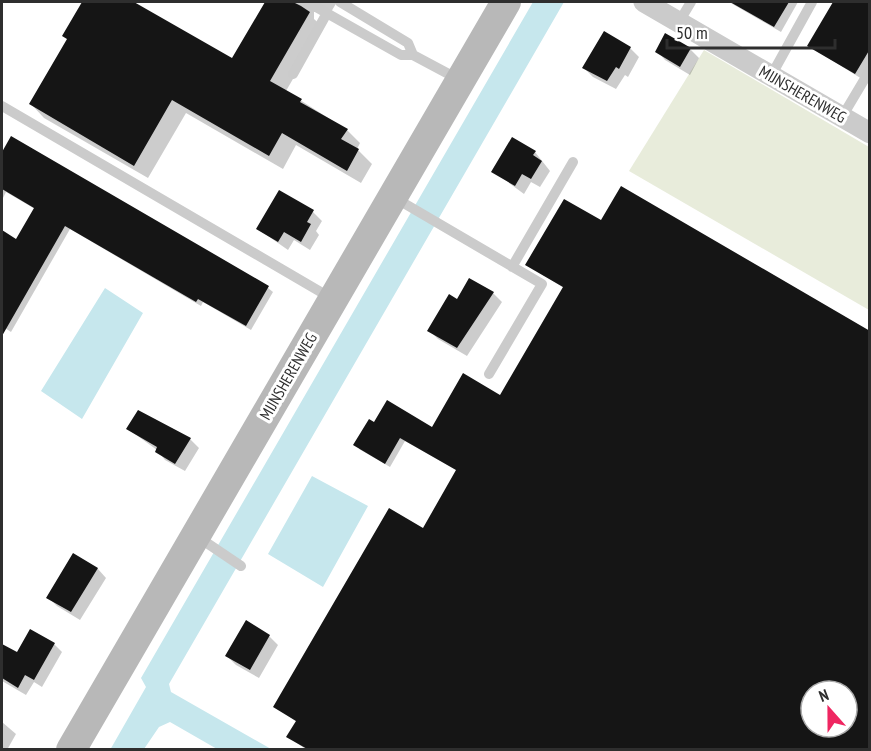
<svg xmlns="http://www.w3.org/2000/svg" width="871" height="751" font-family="'PT Sans Narrow',sans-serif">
  <rect width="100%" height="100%" fill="#fff"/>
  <path fill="#e8ecdb" d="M704 50 869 147V310L629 171Z"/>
  <path fill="#c6e7ed" d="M533 2H564L169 684 171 692 271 749H217L170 722 159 727 144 749 110 750 146 687 141 678Z
    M105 288 143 313 82 419 41 391Z
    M312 476 368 506 323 587 268 554Z"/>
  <path fill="#0003" fill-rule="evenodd" d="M84 2H131L233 60 267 2H337L331 12H314V19L323 27 286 91 347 130 360 143 357 149 372 164 361 183 296 145 283 169 186 113 148 178 44 118 31 104 68 40 64 35Z
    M729 2H798L781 32Z
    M835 2H870V66L862 79 809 46Z
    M630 48 639 57 628 77 625 75 616 89 593 77 584 68Z
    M690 49 699 58 690 75 665 60 657 51Z
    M12 138 268 288 273 292 251 330 203 302 201 306 70 229 11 332 2 326V232L17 241 35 209 6 192 2 200V155Z
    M535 152 550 171 540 187 531 182 524 194 493 171Z
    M313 212 322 221 316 231 319 235 310 250 294 240 288 250 258 229Z
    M601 222 870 332V750H307L288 737 297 722 275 707 423 530 458 471 405 441 390 467 359 449 374 424 432 429 501 397 564 288 527 265ZM811 691H847V727H811Z
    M493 293 502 302 467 356 438 339 429 330 458 301Z
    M128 429 190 439 199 448 185 471 165 460 157 450Z
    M74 555 98 569 106 578 80 620 57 606 48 597Z
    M269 636 278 645 259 678 236 665 227 656Z
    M54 644 62 652 42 687 34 682 26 695 2 681V654L5 648 18 655Z
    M2 722 16 734 7 750H2Z"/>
  <path fill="#151515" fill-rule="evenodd" d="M82 2H134L232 58 265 2H293L301 6 310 12 270 81 302 99 300 102 348 129 341 139 359 149 347 171 282 133 269 156 172 100 134 166 29 104 67 39 62 36Z
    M730 2H789L774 27Z
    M833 2H870V49L855 74 807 46Z
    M604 31 631 47 619 69 616 67 607 81 582 68Z
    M665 33 691 48 680 67 655 52Z
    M11 136 269 286 246 326 198 299 196 302 65 226 2 336V230L16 239 34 208 2 189V152Z
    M512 137 536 151 533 155 542 161 531 179 522 174 515 186 491 172Z
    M621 186 870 331V750H309L286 737 296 721 273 707 389 508 423 528 456 470 400 438 385 464 353 445 369 419 374 422 387 400 432 427 463 373 500 395 563 287 525 265 564 199 601 220ZM811 691H847V727H811Z
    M279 190 314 210 307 222 311 224 301 242 284 232 278 242 256 229Z
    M469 278 494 292 457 348 427 331 449 294 457 299Z
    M138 410 191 438 175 464 155 452 157 447 126 429Z
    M73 553 98 568 71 612 46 598Z
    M246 620 270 635 250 670 225 656Z
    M30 629 55 643 34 680 25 675 18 688 2 678V644L17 652Z"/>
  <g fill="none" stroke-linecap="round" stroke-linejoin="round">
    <path stroke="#cbcbcb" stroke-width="10" d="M307 2 401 55H413L458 79
      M340 2 408 43 413 55
      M679 22 691 2
      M293 74 327 13
      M771 76 812 2
      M2 106 331 298
      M842 117 870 70
      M395 198 542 284 489 374
      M512 267 573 162
      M198 537 241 566"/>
    <path stroke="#cbcbcb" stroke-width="21" d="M644 2 870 133"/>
    <path stroke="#b8b8b8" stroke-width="30" d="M71 750 506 2"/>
  </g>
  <g text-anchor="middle" stroke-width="6" stroke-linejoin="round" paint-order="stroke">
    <g font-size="16" fill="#2e2e2e" stroke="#fff">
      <text transform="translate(803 94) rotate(30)" y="6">MIJNSHERENWEG</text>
      <text transform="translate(288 376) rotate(-60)" y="6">MIJNSHERENWEG</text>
    </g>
  </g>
  <rect width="871" height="751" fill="none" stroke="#2e2e2e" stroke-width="6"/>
  <g transform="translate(829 709) rotate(339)"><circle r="28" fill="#ffffff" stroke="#ababab" stroke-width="1.5"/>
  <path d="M0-4.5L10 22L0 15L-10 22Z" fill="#ef2661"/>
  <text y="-9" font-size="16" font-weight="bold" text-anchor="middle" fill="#2e2e2e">N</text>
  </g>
  <path d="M667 39v9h168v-9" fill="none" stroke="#2e2e2e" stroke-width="3"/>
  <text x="676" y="39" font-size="18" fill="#2e2e2e" stroke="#ffffff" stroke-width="4.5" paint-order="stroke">50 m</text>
</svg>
